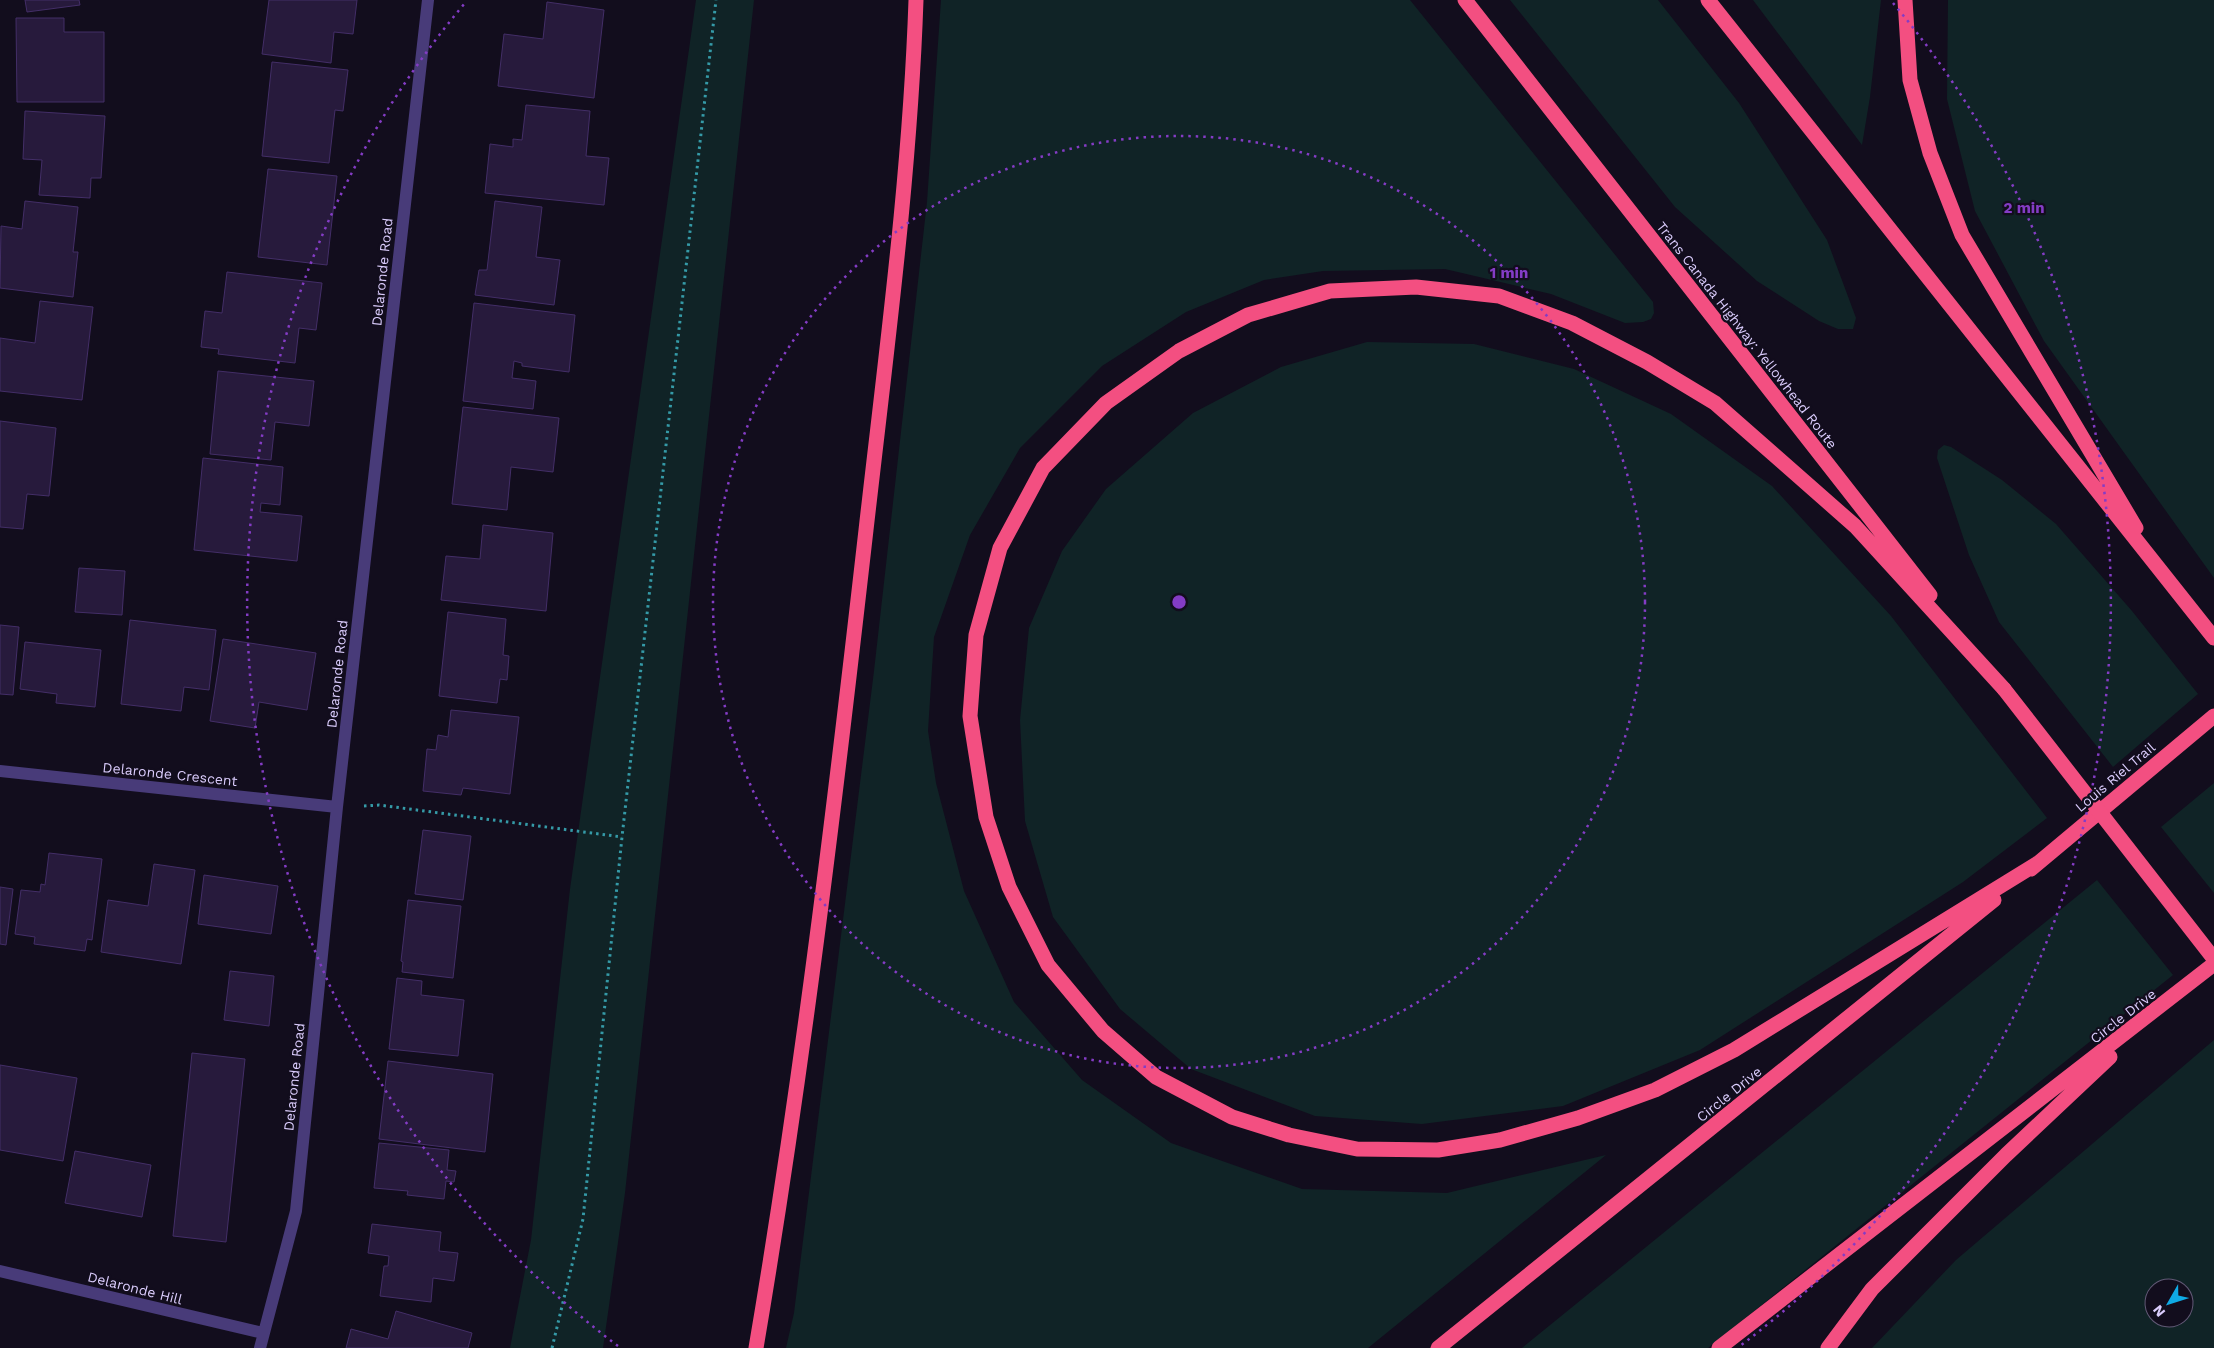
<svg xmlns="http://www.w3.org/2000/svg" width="2214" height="1348" font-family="'Work Sans',sans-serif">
  <rect width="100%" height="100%" fill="#120d1d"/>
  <path fill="#102326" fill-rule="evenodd" d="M696 0H754L625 1193 603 1348H510L531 1240 570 889Z
    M941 0H1410L1653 302 1654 313 1651 319 1643 322 1625 323 1551 294 1445 269 1323 271 1264 280 1186 312 1102 366 1020 448 970 535 934 637 928 731 936 783 964 891 1014 1002 1082 1080 1171 1143 1302 1189 1447 1193 1606 1155 1368 1348H786L794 1313 874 671 927 202Z
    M1510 0H1658L1739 103 1827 240 1856 318 1853 329H1838L1819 321 1757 281 1675 207Z
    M1753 0H1881L1870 97 1862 145Z
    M1948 0H2214V578L2044 341 1975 211 1947 99Z
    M1367 342 1474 344 1574 369 1671 414 1772 486 1891 616 2047 818 1963 882 1700 1050 1563 1106 1422 1124 1315 1116 1191 1069 1120 1009 1053 917 1025 821 1020 720 1029 628 1062 551 1106 489 1193 413 1281 367Z
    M1944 445 1951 447 2002 480 2056 524 2132 611 2198 694 2113 767 1999 622 1969 555 1937 458 1938 450Z
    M2214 783V893L2161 827Z
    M2097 880 2173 975 1708 1348H1522Z
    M2214 1040V1348H1872L1956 1260ZM2154 1288H2184V1318H2154Z"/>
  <path fill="#271a3c" stroke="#432e67" d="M25 0H79L80 5 27 12Z
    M269 0H357L353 34 334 32 331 63 262 54Z
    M547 2 604 10 594 98 498 86 504 34 543 39Z
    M16 18H64V32H104V102H17Z
    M272 62 348 70 343 111 335 110 329 163 262 156Z
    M526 105 590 111 586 156 609 158 604 205 485 193 490 144 513 147V139L522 140Z
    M25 111 105 116 101 178H91L90 198 39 195 42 160 23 159Z
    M268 169 337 176 327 265 258 257Z
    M25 201 78 207 73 252H78L73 297 0 288 1 226 22 229Z
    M495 201 542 207 536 257 560 260 554 305 475 295 479 270H487Z
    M227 272 322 283 316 330 299 328 295 363 218 354 219 349 201 347 205 311 222 313Z
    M40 301 93 307 82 400 0 391V338L35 343Z
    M474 303 575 315 569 372 522 366V363L514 361 512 378 536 381 533 409 463 401Z
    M218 371 314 381 309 426 275 422 271 460 210 454Z
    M463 407 559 418 553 472 511 467 507 510 452 504Z
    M0 421 56 428 49 496 27 494 23 529 0 527Z
    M203 458 283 467 280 505 261 503 260 512 302 516 297 561 194 550Z
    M483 525 553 533 546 611 441 600 446 556 480 559Z
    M79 568 125 571 122 615 75 612Z
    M448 612 506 619 503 655 509 656 507 680 500 679 497 703 439 696Z
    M130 620 216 630 209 690 184 687 181 711 121 704Z
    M0 625 19 627 13 695 0 694Z
    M223 639 316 653 307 710 259 702 255 728 210 721Z
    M25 642 101 650 95 707 56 703 57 694 20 689Z
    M451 710 519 717 510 794 463 788 461 795 423 791 427 749 436 750 438 735 448 737Z
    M423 830 471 836 463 900 415 894Z
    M49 853 102 859 92 940 87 939 85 951 34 944 35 937 15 934 21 890 40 892 41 884 45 885Z
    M154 864 195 870 181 964 101 952 108 900 148 906Z
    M204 875 278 886 271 934 198 924Z
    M0 887 13 889 6 945 0 944Z
    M408 900 461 906 453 978 402 972 403 962 401 961Z
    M230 971 274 976 269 1026 224 1020Z
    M397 978 422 981 421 995 464 1000 458 1056 389 1049Z
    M192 1053 245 1059 226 1242 173 1236Z
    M388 1061 493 1074 485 1152 379 1139Z
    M0 1065 77 1078 63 1161 0 1150Z
    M379 1143 449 1150 447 1170 456 1171 454 1182 446 1181 444 1199 407 1195 408 1191 374 1188Z
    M75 1151 151 1165 142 1217 65 1203Z
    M372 1224 441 1232 439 1251 458 1253 454 1281 433 1278 431 1302 380 1296 384 1266H388L389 1256 368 1253Z
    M396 1311 472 1333 468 1348H346L351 1329 388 1339Z"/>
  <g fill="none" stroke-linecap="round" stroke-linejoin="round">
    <path stroke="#359aa7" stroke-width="3" stroke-dasharray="2.5 4" stroke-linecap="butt" d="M364 806 379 805 622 837
      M552 1348 583 1219 622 837 716 0"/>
    <path stroke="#483b79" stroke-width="12" d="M0 771 337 807
      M0 1271 263 1333
      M260 1348 296 1211 337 807 428 0"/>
    <path stroke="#f34f81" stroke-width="15" d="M1465 0 1930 595
      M1708 0 2214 638
      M1905 0 1910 80 1930 153 1962 235 2136 528
      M2004 689 1855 526 1715 403 1647 362 1572 323 1499 296 1416 287 1330 291 1248 315 1179 351 1106 403 1043 468 1000 548 976 635 970 716 986 817 1009 887 1048 965 1103 1031 1156 1077 1232 1117 1289 1135 1357 1149 1438 1150 1500 1140 1578 1118 1655 1090 1734 1050 2038 863
      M2031 869 2214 716
      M756 1348C802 1077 835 803 866 530 886 353 910 177 916 0
      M1438 1348 1994 900
      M1719 1348 2214 964
      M1828 1348 1872 1289 2006 1155 2110 1057"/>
    <path stroke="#f34f81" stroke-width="15" d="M2004 689 2214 959"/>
  </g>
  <g fill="none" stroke="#843cc5" stroke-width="2.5" stroke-dasharray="2.5 5">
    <circle cx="1179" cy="602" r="466"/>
    <path d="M618 1346A932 932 0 0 1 465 3M1893 3A932 932 0 0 1 1740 1346"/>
  </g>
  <g text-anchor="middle" stroke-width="4.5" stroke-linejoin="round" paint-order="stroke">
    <g font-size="14" fill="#daccfc" stroke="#120d1d">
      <text transform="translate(382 272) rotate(-84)" y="5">Delaronde Road</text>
      <text transform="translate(1747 335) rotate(52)" y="5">Trans Canada Highway: Yellowhead Route</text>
      <text transform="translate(337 674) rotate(-84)" y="5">Delaronde Road</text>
      <text transform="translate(170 774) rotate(6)" y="5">Delaronde Crescent</text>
      <text transform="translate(2115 777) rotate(-40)" y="5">Louis Riel Trail</text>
      <text transform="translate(2123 1016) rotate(-38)" y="5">Circle Drive</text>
      <text transform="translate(294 1077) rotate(-84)" y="5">Delaronde Road</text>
      <text transform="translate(1729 1094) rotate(-39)" y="5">Circle Drive</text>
      <text transform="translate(135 1288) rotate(14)" y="5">Delaronde Hill</text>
    </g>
  </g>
  <circle cx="1179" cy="602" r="8" fill="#843cc5" stroke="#120d1d" stroke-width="2.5"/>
  <g font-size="15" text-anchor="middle" font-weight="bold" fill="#843cc5" stroke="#120d1d" stroke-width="4.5" stroke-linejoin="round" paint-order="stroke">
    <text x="2024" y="213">2 min</text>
    <text x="1509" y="278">1 min</text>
  </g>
  <g transform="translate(2169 1303) rotate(231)"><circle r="24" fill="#120d1d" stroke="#625976"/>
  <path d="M0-4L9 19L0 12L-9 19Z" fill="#0faae5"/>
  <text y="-8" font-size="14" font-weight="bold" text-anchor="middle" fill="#daccfc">N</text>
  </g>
</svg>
